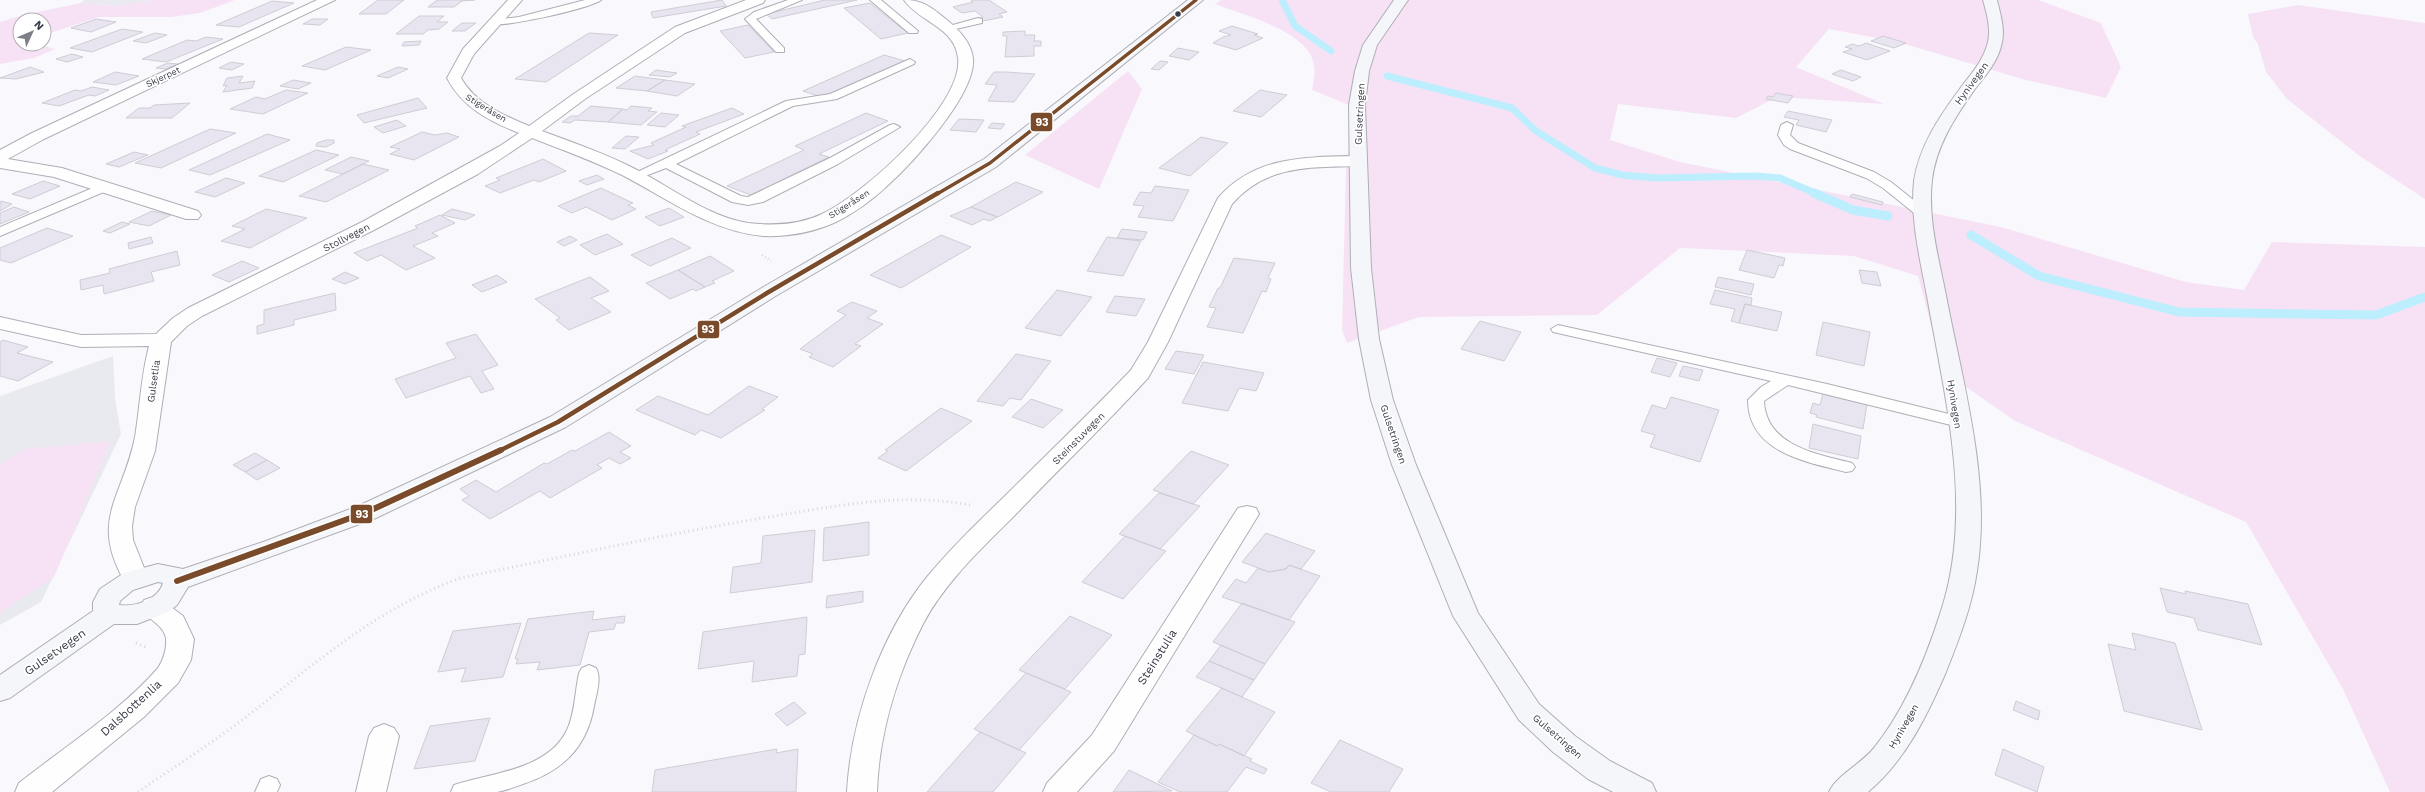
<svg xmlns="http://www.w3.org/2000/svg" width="2425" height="792" font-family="'Work Sans',sans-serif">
  <rect width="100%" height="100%" fill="#f9f9fd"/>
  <path fill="#e9eaf0" d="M84 0H154L116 6 81 3Z
    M113 356 115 398 121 434 41 602 0 625V396Z"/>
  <path fill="#f7e2f5" d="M154 0H235L200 13 172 17H99L44 35V20H20V44H36L55 49 34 58 0 64V22L27 14 81 3 116 6Z
    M1221 0H2038L2101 23 2121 67 2106 98 2022 79 1898 42 1829 29 1796 67 1884 104 1777 97 1736 118 1618 104 1610 140 1680 162 2001 227 2186 282 2244 290 2272 242 2425 247V792H2390L2343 689 2246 522 2015 421 1943 371 1918 276 1854 256 1680 248 1597 315 1419 317 1347 343 1342 330 1346 168 1354 107 1312 90C1313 82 1316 73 1314 65 1309 31 1243 15 1215 4Z
    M2298 5 2425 23V199L2361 157 2287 99 2266 72 2258 44 2253 37 2248 14Z
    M1128 71 1142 89 1099 189 1025 155Z
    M111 441 54 577 0 613V464L24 449Z"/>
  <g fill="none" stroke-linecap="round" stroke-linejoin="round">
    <path stroke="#bdeefe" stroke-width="7" d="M1282 0 1295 26 1331 51
      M1387 76 1512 108 1536 131 1595 168 1622 175 1657 178 1756 176 1780 178 1817 194"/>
    <path stroke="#bdeefe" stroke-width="9" d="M1814 193 1853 210 1888 216
      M1971 235 2039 276 2179 312 2376 315 2425 297"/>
  </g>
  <path fill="#e8e4f0" stroke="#cfcdd4" d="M378 0H404L386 14H359Z
    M437 0H475L462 1 454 7H428Z
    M722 0 726 6 653 18 651 12Z
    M825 0H857L772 19 766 14Z
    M989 0 1007 12 999 14 1003 17 983 21 978 18 983 17 975 11 962 13 953 7 973 2 971 1 973 0Z
    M272 1 294 3 239 27 216 25Z
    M870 3 908 33 881 39 844 8Z
    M419 16H444L437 22H448L439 29 428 30 423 34H396Z
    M96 19 116 22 91 32 71 28Z
    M312 19H328L320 25 303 24Z
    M462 23H476L465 31H452Z
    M748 25 774 52 745 58 720 31Z
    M1232 26 1258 34 1254 35 1263 38 1236 50 1213 43 1223 37 1231 35 1219 31Z
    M122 29 143 32 92 52 70 48Z
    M1025 31V35H1035L1034 41H1041V46H1034V56L1005 57 1007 36H1003V32Z
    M155 33 167 35 146 43 133 41Z
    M589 33 618 35 546 82 515 79Z
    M1883 36 1906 43 1894 48 1871 41Z
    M206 37 223 39 166 62 142 59 187 40 196 41Z
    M421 41 419 45 402 46 404 42Z
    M1866 43 1890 51 1867 60 1843 52 1852 49 1845 47 1852 44 1859 46Z
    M346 47 371 50 325 70 302 66Z
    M1178 48 1199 52 1189 60 1169 56Z
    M72 54 83 57 67 62 56 59Z
    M884 55 905 61 825 98 803 91Z
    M1160 61 1168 62 1159 70 1151 69Z
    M231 62 244 64 232 70 219 68Z
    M168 63 178 64 166 69 156 68Z
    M30 67 44 72 16 79 0 78Z
    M398 67 408 69 388 78 377 76Z
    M656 70 677 73 670 77 649 75Z
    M1841 70 1861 77 1853 81 1832 74Z
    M115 72 139 76 116 85 93 82Z
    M994 72H1006L1035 74 1014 102 988 101 997 85 985 84Z
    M243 76 239 83 255 81 252 88 223 92 227 85 223 86 227 78Z
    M635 76 665 80 647 91 616 88Z
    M293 80 311 83 298 89 280 86Z
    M665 80 695 84 677 96 647 91Z
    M92 87 109 90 95 96 89 95 59 106 42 103 75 90 81 91Z
    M286 90 308 93 263 114 230 109 256 97 265 99Z
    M1260 90 1287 95 1261 117 1233 111Z
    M1776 93 1793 96 1788 103 1766 99 1768 96 1773 97Z
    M418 98 427 108 364 123 357 115Z
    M190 103 172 118H126L139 108H150L154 105Z
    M591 106 623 109 608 122 575 120 570 123 562 122 571 116H578Z
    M631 106 652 108 648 111 657 112 641 125 608 122 623 109 627 110Z
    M732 108 744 114 696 132 700 134 665 150 668 151 648 159 630 151 654 145 651 143 686 127 682 126Z
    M1788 111 1832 120 1826 132 1796 125 1799 120 1784 117Z
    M661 113 679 115 665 127 647 125Z
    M866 113 888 121 819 154 829 157 751 195 727 186 804 150 795 146Z
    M959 119 984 120 976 132 950 130Z
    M397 120 406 126 383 133 374 127Z
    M992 123 1005 124 1001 129 988 128Z
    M210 129 236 133 161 168 135 163Z
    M422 132 435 135 447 133 459 137 414 160 390 154 400 149 390 147Z
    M267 134 290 140 210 175 189 170Z
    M626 136 639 137 625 149 612 148Z
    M1201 137 1228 143 1190 176 1159 168Z
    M326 140H334V143L326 147 316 146 317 143Z
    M316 150 339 155 283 182 259 176Z
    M134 152 148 155 119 167 106 164Z
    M351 157 369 161 343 174 325 170Z
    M543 159 566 171 539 182 534 180 500 193 485 186 500 180 496 178Z
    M363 164 389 170 326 202 299 196Z
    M597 175 604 179 587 185 579 181Z
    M226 178 245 183 215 197 195 192Z
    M43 181 60 186 30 199 12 194Z
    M1016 182 1043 192 998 217 971 207Z
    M1155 186 1189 190 1173 221 1138 217 1144 206 1133 205 1140 192 1151 193Z
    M601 188 633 203 628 205 636 209 612 220 586 207 572 213 558 206Z
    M1852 194 1883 202 1882 205 1850 197Z
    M0 202 1 201 12 204 0 211Z
    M14 207 29 212 0 224V213Z
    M971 207 997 217 990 221 984 219 972 225 950 216Z
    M669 208 684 217 660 226 645 217Z
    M266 209 307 218 250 248 221 241 245 229 232 226Z
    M452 209 475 215 465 220 442 215Z
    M152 211 171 215 149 226 129 222Z
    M440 215 455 223 432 233 438 236 413 246 435 258 406 270 381 255 367 261 354 253 418 228 415 226Z
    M122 222 130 224 110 233 103 231Z
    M47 228 73 236 11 263 0 260V248Z
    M1122 229 1147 232 1143 240 1117 238Z
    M607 234 623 244 595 255 580 245Z
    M941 235 971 247 901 288 870 275Z
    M570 236 577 240 564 246 557 242Z
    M151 237 153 243 129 249 128 243Z
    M1107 237 1141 241 1123 276 1087 271Z
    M672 238 691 248 650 266 631 255Z
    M1747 250 1785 258 1783 266 1779 265 1774 278 1739 270Z
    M177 251 180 265 151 272 154 281 104 294 103 285 81 290 80 280 110 273 109 269Z
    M710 256 734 271 712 281 715 283 705 287 678 270Z
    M1234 258 1275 263 1268 278 1271 279 1266 292 1262 291 1243 333 1207 327 1216 308 1209 307 1218 288H1220Z
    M242 261 259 268 229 282 212 275Z
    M678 270 705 287 696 291 693 289 670 299 646 283Z
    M1859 270 1877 272 1881 286 1862 283Z
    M345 272 359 278 345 284 332 279Z
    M497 275 507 282 482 292 472 285Z
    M590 277 609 291 591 298 611 312 569 330 556 320 560 318 535 299Z
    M1718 277 1754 284 1751 295 1715 287Z
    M1057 290 1092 297 1061 336 1025 328Z
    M1715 290 1752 298 1751 305 1745 304 1739 323 1731 321 1735 309 1710 304Z
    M335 293 336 310 294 320V325L257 334V326L264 324V310Z
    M1115 296 1145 299 1136 316 1106 312Z
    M852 302 877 311 867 318 883 324 855 344 861 346 833 367 809 357 813 354 800 349 846 315 837 311Z
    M1745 304 1782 312 1777 331 1739 323Z
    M1480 321 1521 332 1504 361 1461 349Z
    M1823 322 1870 332 1864 366 1816 355Z
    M476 334 498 365 482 371 494 389 481 393 470 376 406 398 395 379 456 358 446 343Z
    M3 340 28 347 17 353 53 362 18 381 0 376V342Z
    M1176 351 1204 355 1194 374 1165 369Z
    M1016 354 1051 361 1021 400 1010 398 1003 406 977 401Z
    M1657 358 1677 363 1670 377 1651 372Z
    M1203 362 1248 370 1264 373 1256 391 1239 388 1228 411 1182 403Z
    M1683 366 1703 370 1699 381 1679 376Z
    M749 386 778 397 762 409 765 410 721 438 701 430 695 435 636 410 658 396 708 415Z
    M1823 393 1867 404 1863 429 1816 417 1817 415 1810 413 1813 403 1820 405Z
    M1671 397 1719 410 1700 462 1650 447 1655 435 1641 431 1652 405 1666 409Z
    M1031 399 1063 410 1043 428 1012 417Z
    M941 408 972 421 906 471 878 458 888 451 885 450Z
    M1813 424 1861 436 1858 459 1809 448Z
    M609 432 631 446 620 452 631 458 620 464 609 458 597 465 602 468 550 498 540 491 490 519 462 500 469 496 460 489 476 480 496 492 544 463 547 464 572 450 575 451Z
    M1191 451 1229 465 1193 504 1153 490Z
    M255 453 267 460 245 472 233 465Z
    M267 460 280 468 257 480 245 472Z
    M1159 493 1200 506 1160 549 1119 534Z
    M869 522V555L823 561 824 528Z
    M815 530 812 582 730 593 733 567 761 563 763 536Z
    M1266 533 1315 551 1301 569 1289 565 1286 569 1269 572 1242 562Z
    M1125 536 1166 551 1123 599 1082 582Z
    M1289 565 1320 576 1289 620 1222 597 1236 579 1246 583 1258 568 1269 572 1286 569Z
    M2160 588 2186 594 2185 591 2248 604 2262 645 2198 630 2194 618 2167 612Z
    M863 591V602L826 608 827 596Z
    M1242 603 1295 622 1265 664 1213 642Z
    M594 611 592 620 625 616 624 623H616L614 629 589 632 580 665 537 670 540 662 516 664 518 659H515L528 619Z
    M1070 616 1112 635 1065 689 1019 670Z
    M807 617 805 654 799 655 797 676 752 682 754 661 698 669 703 632Z
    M521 623 503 677 461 682 466 668 438 672 453 631Z
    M2132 633 2175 643 2202 730 2124 711 2108 644 2136 650Z
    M1221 645 1265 664 1254 680 1209 661Z
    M1209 661 1254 680 1242 697 1196 677Z
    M1026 673 1071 692 1019 750 974 729Z
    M1222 688 1275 712 1244 756 1219 744 1217 746 1186 731Z
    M2016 701 2040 711 2038 720 2013 710Z
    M794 702 806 713 787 726 775 714Z
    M490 718 475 761 414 769 430 726Z
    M980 732 1026 753 993 792H927Z
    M1194 735 1217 746 1219 744 1252 759 1250 761 1267 769 1264 774 1246 767 1227 792H1180L1158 782Z
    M1340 740 1403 769 1389 792H1331L1311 783Z
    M777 749 776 753 798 749 796 792H652L655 770Z
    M2003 749 2044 767 2037 792 1995 775Z
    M1129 770 1172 791 1113 792Z"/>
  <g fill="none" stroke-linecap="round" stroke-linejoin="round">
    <g stroke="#aeafb6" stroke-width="2">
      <path id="lane" d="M585 0H601C593 8 495 30 489 23L494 20 519 17Z
        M788 0H802L756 19 784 48V52H776L745 19 754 12Z
        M870 0H881L918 31 917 33H909Z
        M978 18 982 19V23L947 31 942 28Z
        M910 59 915 62 914 64 837 99 793 106 676 164 741 196 748 197 830 158 890 125 894 124 900 127 838 164 763 202 748 205 732 202 666 168 635 180 629 176 786 101 830 94Z
        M1787 122 1793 125 1790 135 1798 143 1874 172 1891 182 1931 214 1924 218 1919 217 1883 188 1866 178 1790 149 1784 145 1778 135 1781 125Z
        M102 184 106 185 108 188 106 191 0 236V227Z
        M1558 325 1827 384 1965 418 1967 422 1965 426 1959 427 1788 385 1764 401C1766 446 1817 454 1852 463L1855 467 1852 471 1846 472C1806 462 1748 452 1748 400L1761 387 1771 381 1553 332 1551 329Z
        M589 665 596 668C602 678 596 695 594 706 587 748 562 771 523 784 514 787 505 791 497 792 482 792 466 792 451 792L454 785C491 773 548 770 567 730 575 713 575 691 579 673L582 668Z
        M269 776 277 779 280 785 277 792H255L261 779Z"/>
    </g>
    <g stroke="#aeafb6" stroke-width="2">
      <path id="street" d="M317 0H335L44 139 8 159 62 168 198 211 201 215 198 219H186L54 177 0 168V150L32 133Z
        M508 0H522L474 54 461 78C475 103 503 115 529 126L575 93 675 27 746 0H765L763 3 685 33 585 99 542 131C574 143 607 154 637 170 672 188 709 217 748 223 774 226 799 225 822 214 862 196 964 105 958 58 955 27 919 22 904 0 924 0 932 8 947 20 958 29 972 43 973 59 976 94 912 164 886 187 871 201 854 213 836 222 814 232 787 237 763 236 710 231 668 199 622 175 593 161 563 150 532 138L478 174 374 230 202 316 187 326 171 342 155 451 135 507 132 526 133 540 148 578 144 584 135 587 126 584C88 520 123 498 135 437 140 407 141 376 149 346L81 347 0 329V317L81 335 156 334 173 318 188 308 362 222 500 146 519 133C489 121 462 107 447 78L463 49Z
        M1357 156 1363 157 1365 161 1363 165C1351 167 1338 166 1326 167 1289 168 1257 175 1232 204L1168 342 1148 378C1105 425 1059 469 1015 515 982 548 945 582 923 624 897 675 879 734 877 792H847C851 719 881 634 927 577 951 548 978 522 1005 496 1047 454 1090 413 1131 370L1148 342 1218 198C1255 156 1305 157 1357 156Z
        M1247 506 1256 508 1259 514 1114 751 1077 792H1043L1047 783 1092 735 1238 508Z
        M153 597 162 600 183 616 194 639 191 660 178 683 144 717 52 792H15L19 783C62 749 123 709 158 668 163 661 167 648 166 639 165 625 146 619 140 607L144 600Z
        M384 724 394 728 399 736 386 792H356L369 736 374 728Z"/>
    </g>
    <g stroke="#aeafb6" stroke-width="2">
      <path id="secondary" d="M1188 0H1203L996 167 774 297 566 427 376 518 188 587 177 605 168 612 137 624H114L10 698 0 701V675L93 611V602L100 589 124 573 158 564 183 569 266 541 358 506 550 417 760 289 984 159ZM158 582 163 583C158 600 135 607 119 605L120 601 133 590Z
        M1394 0H1408L1377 45 1369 71 1365 105 1371 268 1379 339 1393 400 1416 465 1478 613 1539 704 1575 736 1610 761 1652 783 1656 792H1613L1588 779 1553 752 1519 720 1453 616 1392 465 1371 400 1359 339 1351 268 1349 105 1355 71 1363 45Z
        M1983 0H1997C2000 13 2005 28 2002 42 1999 60 1986 75 1975 89 1955 117 1936 146 1932 180 1927 222 1941 266 1948 306 1965 391 1991 484 1977 571 1972 606 1959 639 1946 672 1927 716 1905 761 1868 792H1829C1836 776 1861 764 1874 748 1905 709 1925 661 1940 614 1975 511 1945 399 1927 296 1920 259 1910 219 1914 181 1919 147 1939 117 1959 90 1970 75 1984 60 1988 42 1991 28 1987 14 1983 0Z"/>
    </g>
    <path stroke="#d5d7d9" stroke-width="2.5" stroke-dasharray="1 2.5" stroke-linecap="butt" d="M762 255 771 261"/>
    <path stroke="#d5d7d9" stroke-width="3" stroke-dasharray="1 3.5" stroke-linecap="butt" d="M136 643 148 648
      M138 792C171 769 206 747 238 723 312 667 371 611 460 578 563 557 665 534 769 517 836 506 902 492 970 505"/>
    <use href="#lane" fill="#fefeff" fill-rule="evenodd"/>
    <use href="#street" fill="#fefeff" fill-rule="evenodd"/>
    <use href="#secondary" fill="#f4f6f9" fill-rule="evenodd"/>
    <g stroke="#fff" stroke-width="5.5">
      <path id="bus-1-far2" d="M937 194 990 163 1196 0"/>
    </g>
    <g stroke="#fff" stroke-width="7">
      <path id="bus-1-far1" d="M499 451 558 422 767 293 938 193"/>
    </g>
    <g stroke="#fff" stroke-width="9">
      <path id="bus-1" d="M177 581 367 512 501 450"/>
    </g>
    <use href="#bus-1-far2" stroke="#7a4b2a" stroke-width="3.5"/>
    <use href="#bus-1-far1" stroke="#7a4b2a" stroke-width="4.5"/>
    <use href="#bus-1" stroke="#7a4b2a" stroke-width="6"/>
  </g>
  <circle fill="#393c49" stroke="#fff" stroke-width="1.5" cx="1178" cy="14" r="3.5"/>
  <g text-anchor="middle" stroke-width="3.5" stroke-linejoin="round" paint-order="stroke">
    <g font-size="9" fill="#393c49" stroke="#fff">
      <text transform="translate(163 77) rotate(-25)" y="3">Skjerpet</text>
      <text transform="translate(486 108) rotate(31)" y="3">Stigeråsen</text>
      <text transform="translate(849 204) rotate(-32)" y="3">Stigeråsen</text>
    </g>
    <g font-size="10" fill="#393c49" stroke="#fff">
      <text transform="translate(1971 83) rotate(-54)" y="4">Hynivegen</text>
      <text transform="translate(1359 114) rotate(-87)" y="4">Gulsetringen</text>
      <text transform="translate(346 237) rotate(-27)" y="4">Stollvegen</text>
      <text transform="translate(153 381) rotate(-82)" y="4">Gulsetlia</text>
      <text transform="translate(1955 404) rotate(81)" y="4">Hynivegen</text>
      <text transform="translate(1394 434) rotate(71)" y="4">Gulsetringen</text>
      <text transform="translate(1078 438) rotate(-45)" y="4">Steinstuvegen</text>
      <text transform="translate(1903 726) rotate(-60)" y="4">Hynivegen</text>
      <text transform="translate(1558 736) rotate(41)" y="4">Gulsetringen</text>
    </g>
    <g font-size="12" fill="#393c49" stroke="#fff">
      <text transform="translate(55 652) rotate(-35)" y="4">Gulsetvegen</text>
      <text transform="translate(1157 657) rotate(-58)" y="4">Steinstulia</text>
      <text transform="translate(131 708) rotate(-42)" y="4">Dalsbottenlia</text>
    </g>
  </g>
  <g stroke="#fff" stroke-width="1.5">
    <rect x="1030" y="112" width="23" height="20" rx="4" fill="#7a4b2a"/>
    <rect x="697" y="320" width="23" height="19" rx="4" fill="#7a4b2a"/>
    <rect x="350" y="504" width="23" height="20" rx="4" fill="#7a4b2a"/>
  </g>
  <g font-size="11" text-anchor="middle" font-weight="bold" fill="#fff">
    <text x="1042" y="126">93</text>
    <text x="708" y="333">93</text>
    <text x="362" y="518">93</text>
  </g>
  <g transform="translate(32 32) rotate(46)"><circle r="19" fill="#ffffff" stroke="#b0b1b6"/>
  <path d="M0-3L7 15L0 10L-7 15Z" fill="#7c7e88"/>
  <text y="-6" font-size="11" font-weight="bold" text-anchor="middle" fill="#393c49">N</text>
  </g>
</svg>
